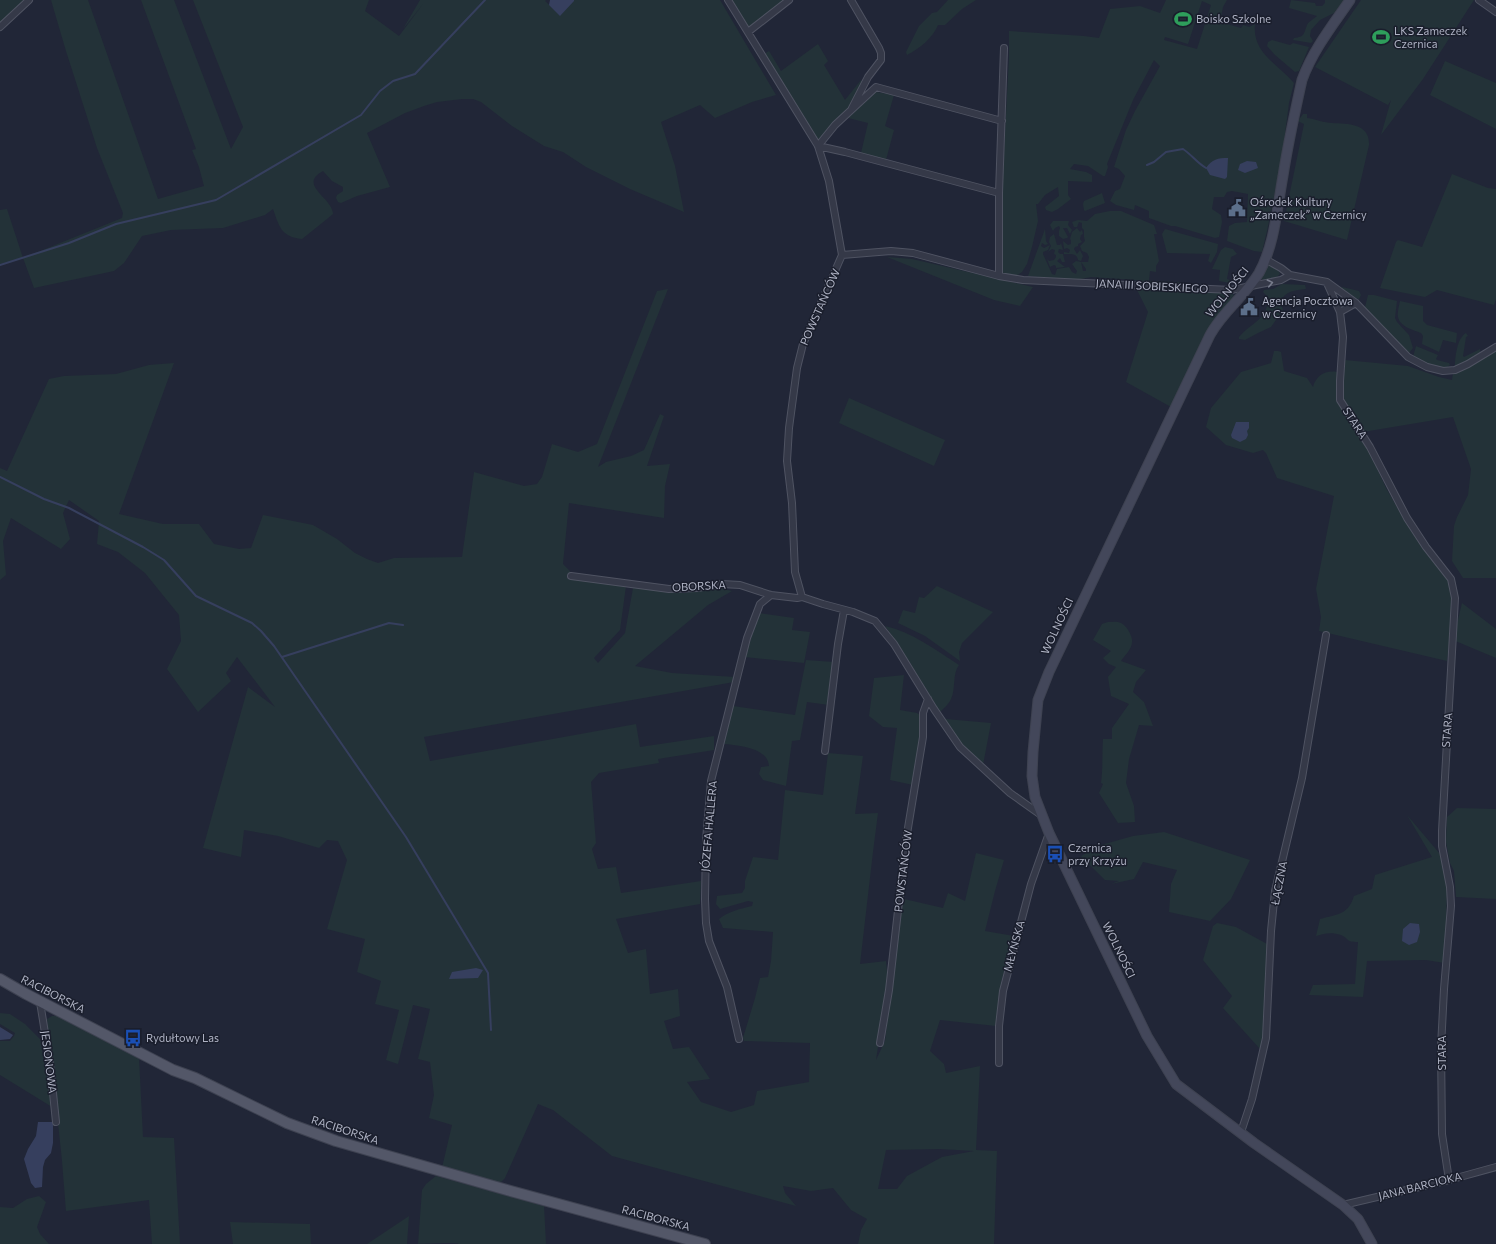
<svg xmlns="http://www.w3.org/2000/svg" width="1496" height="1244" font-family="Commissioner,sans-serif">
  <rect width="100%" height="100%" fill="#212637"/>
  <path fill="#233238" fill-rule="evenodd" d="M0 0H25L0 24Z
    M51 0H88L158 199 204 186 199 167 192 150 196 149 141 0H174L231 149 243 127 193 0H369L365 11 399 36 423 4 403 29 420 0H546L545 1 560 15 574 0H720L776 95 752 102 715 118 700 105 661 122 675 166 684 212 630 189 586 167 563 152 544 146 512 126 481 102 473 99H462L437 102 424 106 405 113 367 133 390 187 357 196 341 203 338 202 336 198 337 195 343 191V187L332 181 323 171C297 185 333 198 333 214L327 219 302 239C281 237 279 226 273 209L265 215 223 228 171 230 142 236 124 263 114 271 34 288 23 258 0 264V210L7 209 23 258 122 218 123 213 97 148 66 51Z
    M732 0H784V1L749 29Z
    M948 0H976L962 9 945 25H938C933 38 919 49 907 55L906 52 919 26 932 13 937 12Z
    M1166 0H1227L1223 7 1220 22 1241 28 1243 25 1249 27 1255 24C1252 53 1277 63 1294 83L1289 103 1282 157 1267 231 1262 252 1254 251 1227 241 1229 226 1235 223 1247 222 1248 194 1232 191 1227 192 1224 197H1214L1212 209 1221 215 1222 222 1219 237 1215 238 1175 226H1171L1149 218V211L1135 205 1134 210 1116 205 1110 201 1115 191 1120 189 1125 176 1119 169 1114 167 1126 130 1135 111 1160 66 1154 60 1133 100 1107 164 1108 167 1105 176H1103L1088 166 1074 164 1070 169 1086 172 1092 175V182L1068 181V195L1071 199 1058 209 1052 212 1046 210 1045 207 1059 196 1058 187 1045 195 1038 204H1036L1038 221 1032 247 1027 264 1022 272 1015 277 1003 273 1002 270V191L1009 57V31L1084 36 1099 38 1110 9 1140 6 1160 13ZM1202 1 1211 5 1197 49 1164 40 1165 37 1188 44Z
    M1291 0 1315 3 1316 6H1322L1325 3V0H1344L1334 13 1320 20 1311 30 1310 36 1313 41 1311 43 1293 40 1294 38C1305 37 1304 33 1307 25 1309 21 1314 19 1317 16L1289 8Z
    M1361 0H1474L1423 79 1381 135 1391 100 1388 105 1315 67Z
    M1272 40 1290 45 1293 43 1309 47 1299 71 1295 72 1275 55 1267 46 1268 42Z
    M818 44 828 61 824 65 845 100 861 80 863 83 848 110 818 141 764 54 769 51 781 71Z
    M1445 61 1496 83V129L1430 95Z
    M876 92 894 95 885 126 894 130 886 160 861 153 868 123 848 118Z
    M1303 114H1307V118C1316 119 1324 123 1332 123 1348 124 1370 123 1369 145L1347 240 1284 221 1304 124 1298 121Z
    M1452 174 1488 188 1496 189V299L1494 305 1437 290 1425 297 1380 288 1396 242 1398 240 1422 247Z
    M1102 193 1105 203 1085 211 1084 210 1083 204 1084 201Z
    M1110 211H1121L1154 225 1157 234H1154L1159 261 1156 266V272L1150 271 1149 281 1180 282V286L1139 284 1135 280 1091 277 1076 280 1028 276 1045 229 1046 241 1048 244 1045 245 1042 243 1041 246 1044 248 1050 245 1048 250 1043 252V254L1052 274 1055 275 1057 269 1069 267 1072 272 1076 274 1077 271 1072 264 1076 261 1081 262 1083 271H1086V269L1081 262H1088L1089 257 1087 253 1082 251 1080 246 1085 241 1084 237V230L1082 228V223L1079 222 1077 227H1074L1072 222 1078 220 1087 221 1095 214Z
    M1053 221H1069L1068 225 1072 230 1070 234 1067 228H1063L1068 237 1067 238 1063 239 1059 236V231L1060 228 1059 226 1055 228 1053 231 1050 225Z
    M1077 228 1080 232 1082 230 1083 234 1081 235 1080 239 1082 242 1078 244V246L1075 247 1074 249 1077 254 1080 250 1083 256 1081 261 1078 260C1077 253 1070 254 1064 254V252L1069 253 1070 250 1067 248 1064 249 1063 241 1068 245 1071 244V240L1070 239 1072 232Z
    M1165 229 1218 244 1217 252 1211 263 1208 261 1210 254 1167 253 1162 234Z
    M1054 234 1057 245H1060L1061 243 1063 250 1059 249 1058 252 1060 254H1063L1065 262H1062L1060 258 1057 261 1065 267 1056 268V266L1054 265 1050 267 1047 259 1049 261 1054 260 1056 257V255L1054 254 1055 250 1052 249 1048 252 1051 246 1049 242 1050 237Z
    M1225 247 1233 249 1237 254 1231 257 1227 279 1235 282 1238 279H1242L1240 285 1219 281 1220 270 1212 269 1221 250Z
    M887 257 912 259 1033 287 1020 306 994 300Z
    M1269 265 1278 269 1280 274C1275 280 1265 282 1259 278L1266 266Z
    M1282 284 1305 285 1306 289C1295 290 1285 291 1280 302L1283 310 1271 327 1258 333 1245 340 1239 339V337C1253 321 1265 322 1269 298L1263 292 1264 290 1273 289Z
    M1342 287 1359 291 1361 295 1359 299 1353 298 1341 290Z
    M1136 288 1231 292 1234 295 1233 298 1171 407 1126 382 1148 312Z
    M668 289 598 467 606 462 631 456 644 450 660 414 664 416 647 466 670 464 665 486 664 518 569 503 563 564 570 571V578L626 586 620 630 594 658 598 663 625 633 633 588 684 593 719 588 732 591 708 605 635 666 672 673 735 677 734 682 424 737 430 761 636 724 640 747 714 736V750L658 759 659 763 599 773 591 782 596 843 592 849 598 869 616 867 621 893 701 881 700 904 616 919 628 953 646 949 650 994 678 989 680 1016 664 1021 673 1049 689 1047 710 1079 687 1082 701 1102 731 1112 754 1105 757 1091 809 1082 810 1043 744 1041 743 1038 755 998 760 978 768 977 771 961 773 932 723 928 719 919C729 911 740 909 752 906L753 902 748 901 720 909 716 904 717 896 742 893 745 888V881L753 857 778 860 785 790 823 795 828 753 863 756 855 814 878 813 873 852 860 964 886 961 888 982 876 1060 885 1041 900 898 943 908 948 893 965 901 976 853 1004 860 995 891 985 931 1014 936 1001 983 998 1020 996 1026 940 1020 930 1051 944 1064 946 1073 980 1066 976 1150 997 1151 994 1244H858L861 1230 867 1219 851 1210 833 1188 811 1191 783 1186 785 1193 796 1206 612 1156 553 1110 538 1104 505 1178 496 1187 441 1172 452 1125 429 1118 434 1095 430 1062 418 1059 430 1009 413 1005 398 1064 386 1060 399 1010 375 1004 381 981 357 972 365 939 327 929 347 860 338 841 327 840 319 848 278 836 244 830 241 857 203 848 248 687 275 707 237 657 226 673 231 681 198 712 167 669 181 641 179 615 145 573 118 552 97 544 99 521 69 500 63 513 70 539 61 549 11 518 3 541 6 575 0 580V468L7 471 49 379 64 376 116 374 149 365 174 363 119 514 163 524H199L214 544 239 549 251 548 263 515 313 525 337 539 355 553 367 559 378 563 394 558 462 557 474 472 524 486 537 484 542 477 552 444 578 452 597 444 657 291ZM940 1149 974 1151 942 1157 907 1176 897 1189H878L886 1150Z
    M1368 295H1374L1397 301 1395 318 1397 322 1409 335 1413 348 1409 353 1400 346 1365 307Z
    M1400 301 1423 306V321L1427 325 1457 333 1456 343 1443 340 1439 352 1422 344 1423 336 1421 333C1414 330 1400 327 1398 317 1397 313 1399 306 1400 301Z
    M1466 333 1468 336 1466 337 1463 356 1464 357 1480 349V353L1463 364 1455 367C1455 357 1457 338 1466 333Z
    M1416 346 1438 355 1436 359 1437 360 1449 363 1450 365 1446 368H1439L1426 363 1413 357Z
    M1496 350V578H1463L1452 561 1454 526 1457 517 1468 495 1471 469 1453 417 1363 432 1343 400 1342 388 1345 360 1408 366 1439 377 1452 380 1453 373 1472 365Z
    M1274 351H1278L1281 352 1284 371 1307 378 1313 387C1316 376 1325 370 1337 372V400L1368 449 1386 488 1401 514 1448 580 1452 596 1451 602 1454 604 1447 661 1319 631 1321 617 1316 589 1334 496 1277 478 1266 453 1263 450 1253 453 1226 445 1206 427 1211 408 1241 372 1271 363Z
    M849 398 945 440 934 466 839 423Z
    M937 586 993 612 962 643 959 652 960 661 925 636 898 623 903 610 915 613 919 597 924 598Z
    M1462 603 1496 629V658L1453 640Z
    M759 613 794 618 792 630 810 632 804 663 745 657Z
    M1108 622C1112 622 1117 621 1121 623 1126 625 1133 636 1132 642 1132 649 1125 655 1121 661L1146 670 1136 682 1133 692 1144 702 1153 726 1139 725 1129 759 1126 783 1134 806 1135 822 1118 823 1099 793 1103 784 1101 783C1103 768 1102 754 1103 739H1112V728L1129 704 1111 696 1108 677 1116 667 1109 664 1103 658 1111 651 1093 640 1102 624Z
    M885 626C912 632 936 650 959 665 952 674 956 689 951 699 949 704 944 708 940 712L902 650Z
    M806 660 834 662 829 705 807 702 800 740 792 741 786 786 763 780 759 774 761 767 769 766C768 748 738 745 724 744L733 706 795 715Z
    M904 675 900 710 917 713 920 715 921 736 913 785 890 780 897 728 883 727 869 716 874 678Z
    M940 714 946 719 991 723 983 765 962 745Z
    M1457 808 1496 809V899L1456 897 1454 871 1450 863 1446 842 1447 817Z
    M1407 815 1440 854 1447 887 1445 963 1426 960 1367 961 1363 997 1309 995 1313 985 1355 984 1358 942C1345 942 1350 939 1341 935 1332 932 1325 933 1316 936L1320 919C1338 914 1348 915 1354 896L1372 889 1375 875 1432 857Z
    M1164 832 1250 860 1231 899 1210 921 1169 912 1171 884 1177 870 1143 862 1134 879 1111 884 1119 881 1105 880 1081 856 1101 845 1133 836Z
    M1217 923 1236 927 1269 945 1264 1032 1260 1049 1223 1008 1232 996 1203 960 1213 926Z
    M0 1013 10 1014 25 1024 40 1039 52 1107 0 1075V1041H10L14 1036 15 1033 0 1024Z
    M52 1016H58L139 1057 143 1137 174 1138 180 1244H152L149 1200 66 1211 62 1161 47 1019Z
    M436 1176 544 1206 546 1244H459C455 1242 426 1244 418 1244L422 1190 426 1184Z
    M39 1196 46 1202 37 1227 40 1234 49 1244H0V1207L13 1208 27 1199Z
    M409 1216 407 1244H367Z
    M230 1222 310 1224 311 1244H233Z"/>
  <path fill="#363f5e" d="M550 0H574V1L560 16 549 5Z
    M1228 158 1227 177 1225 179 1210 175 1206 168C1212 159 1218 158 1228 158Z
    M1247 161 1256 162 1258 168 1245 173 1238 170 1240 164Z
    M1236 422H1249V428L1247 431 1248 435 1246 439 1240 442 1232 438 1231 435Z
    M1410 923 1419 924 1420 932 1417 942 1409 945 1402 941 1403 929Z
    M476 968 483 970 478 978 449 979 452 972Z
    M0 1027 13 1035 10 1039 0 1040Z
    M38 1122H53V1143L51 1153 45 1160 43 1167 42 1187 35 1188 31 1183 24 1159 28 1149 36 1136Z"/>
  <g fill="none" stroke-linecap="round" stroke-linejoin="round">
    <path stroke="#363f5e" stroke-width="2" d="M1147 165 1154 162 1166 152 1183 149C1192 155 1197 163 1206 168
      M0 265 69 243 116 224 216 200 361 115 380 91 393 81 415 74 485 0
      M0 477 44 499 69 508 143 547 164 560 196 596 252 623 261 631 274 646 406 837 488 973 491 1030
      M282 657 389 623 403 625"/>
    <g stroke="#4f5362" stroke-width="8">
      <path id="street" d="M728 0 818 146 829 181 842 255 803 344 797 368 789 428 787 461 792 503 795 572 802 597
        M851 0 879 48 881 53V60L868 77 852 108
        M1479 0 1496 12
        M0 27 29 0
        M748 32 789 0
        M999 193 845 152 818 146 835 125 876 87 1002 121
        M842 255 891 251 913 253 999 276 1023 280 1231 290 1281 280 1290 275 1327 282 1356 303 1408 357 1427 367 1443 371 1455 370 1468 364 1496 347
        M1265 259 1281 268 1290 275
        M999 276V193L1004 48
        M1327 283 1340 312
        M1356 303 1340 312 1343 337 1340 381V400L1370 447 1407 518 1426 547 1451 579 1455 598 1442 831V846L1450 887 1451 906 1444 989 1441 1047 1442 1134 1449 1180
        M571 576 669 589 697 588 722 584 740 585 771 595 797 598 802 597
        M802 597 823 604 853 612 875 621 894 644 934 709 960 747 1010 793 1041 815
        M825 751 838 644 844 610
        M40 1002 50 1064 56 1122
        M739 1039 727 987 709 941 706 923 705 899 706 840 711 781 747 638 760 604 771 595
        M880 1043 889 990 906 840 923 737V713L928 699
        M999 1063V1026L1003 991 1031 884 1049 833
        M1241 1132 1252 1099 1266 1038 1271 931 1275 891 1302 778 1326 635
        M1343 1205 1449 1180 1496 1167"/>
    </g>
    <g stroke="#3e4251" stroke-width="11">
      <path id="secondary" d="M1350 0C1332 26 1313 50 1302 80 1295 112 1288 143 1283 176 1277 208 1275 244 1259 273 1245 296 1223 311 1210 335L1049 672 1038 700 1033 752 1032 776 1035 797 1049 833 1147 1036 1176 1084 1254 1143 1343 1205 1358 1219 1372 1244"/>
    </g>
    <g stroke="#3e4251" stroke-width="12">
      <path id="primary" d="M0 979 26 994 173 1070 195 1078 287 1123 336 1141 507 1190 705 1244"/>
    </g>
    <use href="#street" stroke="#353948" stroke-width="6"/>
    <use href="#secondary" stroke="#43475a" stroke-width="9"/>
    <use href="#primary" stroke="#535768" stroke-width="10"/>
  </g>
  <defs><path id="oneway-chevron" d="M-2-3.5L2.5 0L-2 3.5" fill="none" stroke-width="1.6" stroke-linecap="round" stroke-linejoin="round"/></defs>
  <use stroke="#787c8c" href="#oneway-chevron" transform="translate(1270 283) rotate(-13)"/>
  <defs>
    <g id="stadium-bare" transform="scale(1.38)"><path d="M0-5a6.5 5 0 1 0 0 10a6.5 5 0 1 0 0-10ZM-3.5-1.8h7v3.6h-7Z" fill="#2e9e5b" stroke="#1a1e2c" stroke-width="2.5" paint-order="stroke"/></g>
    <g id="civic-bare" transform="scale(1.38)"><path d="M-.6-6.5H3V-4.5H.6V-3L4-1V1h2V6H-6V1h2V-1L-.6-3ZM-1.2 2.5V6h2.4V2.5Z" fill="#5c6f8a" stroke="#1a1e2c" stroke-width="2.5" paint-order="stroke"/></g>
    <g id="bus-bare" transform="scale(1.38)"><path d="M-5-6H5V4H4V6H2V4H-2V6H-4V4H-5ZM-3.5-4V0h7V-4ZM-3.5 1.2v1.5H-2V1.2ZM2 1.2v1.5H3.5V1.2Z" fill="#1a4fb4" stroke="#1a1e2c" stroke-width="2.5" paint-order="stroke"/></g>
  </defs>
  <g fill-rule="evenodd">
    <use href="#stadium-bare" x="1183" y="19"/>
    <use href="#stadium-bare" x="1381" y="37"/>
    <use href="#civic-bare" x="1237" y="208"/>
    <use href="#civic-bare" x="1249" y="307"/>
    <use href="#bus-bare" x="1055" y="854"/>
    <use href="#bus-bare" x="133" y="1038"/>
  </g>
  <g text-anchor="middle" stroke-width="3" stroke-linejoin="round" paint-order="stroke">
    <g font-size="11" fill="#afb3c4" stroke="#1a1e2c" text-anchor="start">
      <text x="1196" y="23">Boisko Szkolne</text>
      <text x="1394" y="35">LKS Zameczek<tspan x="1394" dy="13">Czernica</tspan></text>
      <text x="1250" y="206">Ośrodek Kultury<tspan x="1250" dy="13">„Zameczek” w Czernicy</tspan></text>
      <text x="1262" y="305">Agencja Pocztowa<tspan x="1262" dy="13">w Czernicy</tspan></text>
      <text x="1068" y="852">Czernica<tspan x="1068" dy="13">przy Krzyżu</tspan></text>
      <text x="146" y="1042">Rydułtowy Las</text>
    </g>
    <g font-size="11" fill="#afb3c4" stroke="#1a1e2c">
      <text transform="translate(1152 286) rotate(3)" y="4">JANA III SOBIESKIEGO</text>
      <text transform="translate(1227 292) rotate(-51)" y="4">WOLNOŚCI</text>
      <text transform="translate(820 307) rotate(-66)" y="4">POWSTAŃCÓW</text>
      <text transform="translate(1355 423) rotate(57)" y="4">STARA</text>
      <text transform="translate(699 586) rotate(-3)" y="4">OBORSKA</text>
      <text transform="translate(1057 626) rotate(-65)" y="4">WOLNOŚCI</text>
      <text transform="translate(1447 730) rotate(-86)" y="4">STARA</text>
      <text transform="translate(709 826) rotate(-85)" y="4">JÓZEFA HALLERA</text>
      <text transform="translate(903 871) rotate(-83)" y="4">POWSTAŃCÓW</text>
      <text transform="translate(1279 883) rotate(-79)" y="4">ŁĄCZNA</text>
      <text transform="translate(1014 946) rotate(-75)" y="4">MŁYŃSKA</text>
      <text transform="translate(1119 950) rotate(64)" y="4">WOLNOŚCI</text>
      <text transform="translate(53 994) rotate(27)" y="4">RACIBORSKA</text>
      <text transform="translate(1442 1053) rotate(-90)" y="4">STARA</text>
      <text transform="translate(49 1062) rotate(83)" y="4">JESIONOWA</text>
      <text transform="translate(345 1130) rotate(18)" y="4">RACIBORSKA</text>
      <text transform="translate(1420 1186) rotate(-14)" y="4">JANA BARCIOKA</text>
      <text transform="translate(656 1218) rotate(15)" y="4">RACIBORSKA</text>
    </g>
  </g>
</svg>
